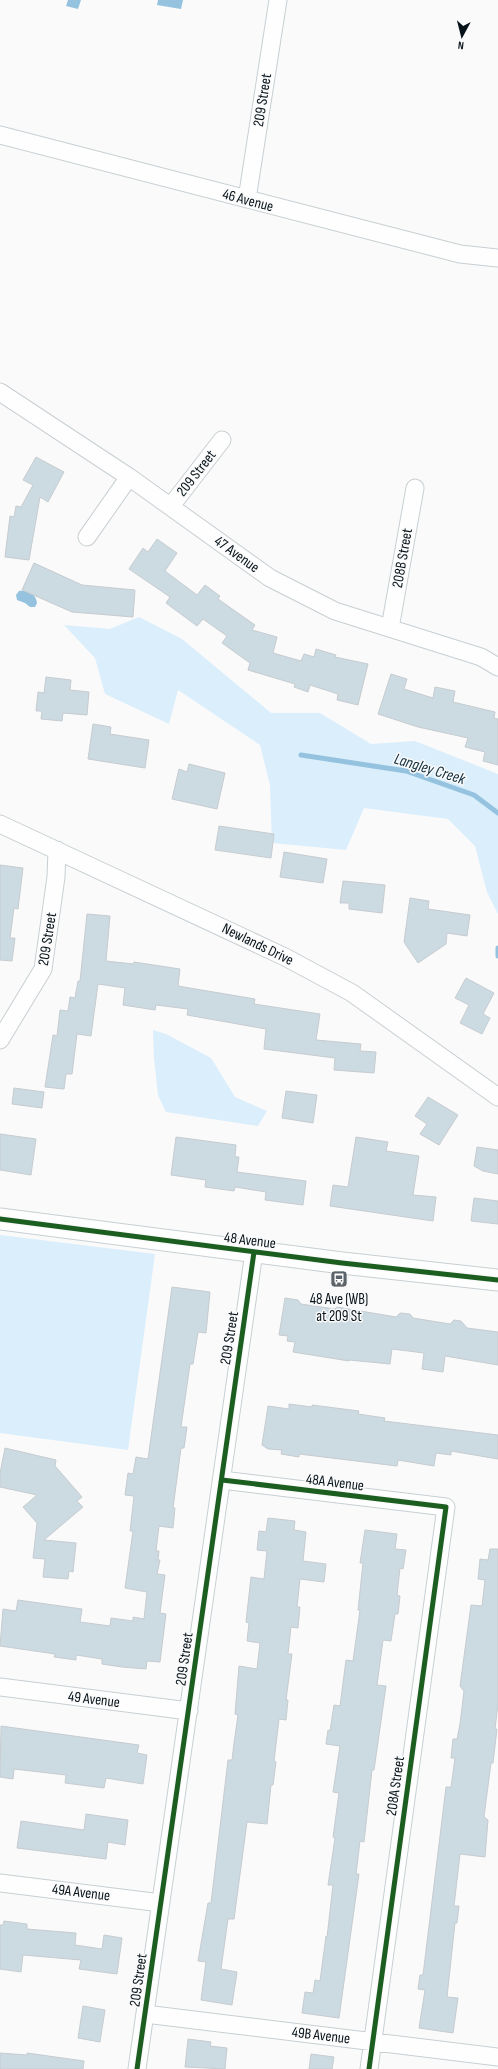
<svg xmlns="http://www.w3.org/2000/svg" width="498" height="2069" font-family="'Sofia Sans Condensed',sans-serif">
  <rect width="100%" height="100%" fill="#fafafa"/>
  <path fill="#daeefc" d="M139 617 182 639 271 713H320L371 744 415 741 498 774V914L487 892 475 846 448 819 364 808 346 850 272 843 270 785 260 745 178 690 169 724 105 694 95 658 64 625 110 629Z
    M153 1030 166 1034 211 1058 235 1097 267 1111 258 1126 166 1112 158 1095 154 1058Z
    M0 1235 155 1254 128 1450 0 1433Z"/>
  <path fill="#94c2df" d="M68 0H81L78 9 66 6Z
    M158 0H183L181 9 157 5Z
    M19 591C28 590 36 594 37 603L35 607H30L25 603 17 600 16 595Z"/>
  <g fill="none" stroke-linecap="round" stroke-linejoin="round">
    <path stroke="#94c2df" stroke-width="5" d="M301 755 406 771 474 795 498 813
      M498 948V956"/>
  </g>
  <path fill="#ccdae2" stroke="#c6ccd0" d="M36 457 64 472 48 502 40 497 29 560 5 557 10 516 14 517 16 506 21 507 33 485 23 480Z
    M157 539 177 553 165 571 197 595 205 585 220 596 218 599 255 625 252 630 277 637 273 653 301 661 304 654 314 657 316 649 336 655 335 657 368 664 358 705 337 700 338 694 310 685 308 692 294 687 295 684 248 670 250 663 222 643 227 636 203 619 197 626 166 603 170 597 129 569 143 548 148 552Z
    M34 563 82 585 135 590 133 617 72 612 22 590Z
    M391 674 407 679 404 689 433 698 435 687 455 691 453 702 495 712 494 718 498 719V765L483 761 485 752 465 747 468 738 418 727 378 714Z
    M46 677 71 680 70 690 89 692 87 715 63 713 62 721 41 719 42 711H36L38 692 44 693Z
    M93 724 111 727 110 734 149 740 145 768 88 759Z
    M189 764 225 773 217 809 172 799 179 769 187 772Z
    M219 826 274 834 271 858 215 850Z
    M284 852 327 859 323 883 280 877Z
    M0 865 23 868 18 909 14 908 10 938H15L12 961 0 960Z
    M343 881 385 885 382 913 349 909V903H340Z
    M410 898 429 901 428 909 470 915 467 936 447 933 446 944 418 963 404 942Z
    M87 914 110 916 106 961 133 964 134 962 180 969 178 986 255 999 254 1004 320 1014 316 1040 361 1044 360 1051 376 1052 374 1073 334 1070 335 1058 264 1049 266 1029 187 1015 188 1009 156 1005 155 1010 123 1005 125 988 98 984 91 1036 77 1034 72 1074H66L64 1089 45 1087 53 1035 57 1036 60 1010 68 1011 70 997 75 998 78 981H80Z
    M466 978 494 993 483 1014 490 1018 482 1034 460 1023 469 1005 455 998Z
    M14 1088 44 1092 42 1108 12 1104Z
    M286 1091 317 1095 313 1123 282 1118Z
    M428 1097 458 1115 439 1145 420 1134 427 1124 415 1116Z
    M0 1134 36 1139 31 1175 0 1170Z
    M176 1137 236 1145 235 1157H239L237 1172 306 1181 303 1205 265 1200 266 1192 235 1187 234 1191 205 1187 206 1180 171 1175Z
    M356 1137 388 1142 386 1151 419 1156 413 1195 436 1197 433 1221 330 1206 333 1185 348 1187Z
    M477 1147 498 1150V1174L483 1171 474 1166Z
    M474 1198 498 1201V1224L471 1221Z
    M172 1287 210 1292 206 1333 198 1332 193 1364H190L181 1427H187L184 1448H181L173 1508H175L173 1528 159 1526 156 1551H159L158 1560H160L157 1574 165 1575 160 1613 166 1614 160 1662 147 1661 146 1669 122 1667 102 1664V1659L76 1655V1660L54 1657 55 1654 0 1646 3 1609 16 1611 18 1600 82 1609 80 1622 110 1626 111 1618 133 1621V1617L144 1619 147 1592 125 1588 133 1531H130L134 1496 125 1495 128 1473 133 1474 136 1457 148 1459Z
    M285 1298 298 1300 301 1304 335 1309 337 1307 396 1317 400 1313 410 1314 413 1318 450 1324 454 1320 461 1321 467 1328 498 1332V1365L445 1356 443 1372 422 1369 424 1353 392 1349 390 1364 349 1360V1361L293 1352 295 1342 287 1341 288 1336 279 1335Z
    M289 1404 312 1407V1405L359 1411 358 1414 385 1418 384 1421 498 1435V1459L451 1451V1455L436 1453 434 1466 398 1460 397 1466 299 1454V1457L281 1454 282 1450 268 1449 262 1445 268 1406 289 1409Z
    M5 1448 56 1460 55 1466 82 1497 77 1501 83 1507 44 1540 76 1543 73 1572 69 1571 68 1579 43 1577 45 1559 33 1558 37 1523 23 1507 37 1495 0 1487V1473Z
    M268 1518 295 1521 294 1530 306 1532 303 1561 326 1564 324 1582 300 1579 297 1607H300L298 1628 291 1627 288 1654H292L286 1700H288L286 1720 279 1719 274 1761 276 1762 273 1785H271L267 1824 247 1822 234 1919H228L221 1969 237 1972 232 2005 201 2000 206 1962 198 1961 208 1903H211L228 1760H232L234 1743 238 1715 235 1714 239 1666 257 1669 260 1643 247 1641 249 1623 246 1622 251 1577 264 1579 267 1551 257 1550 259 1531 266 1532Z
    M365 1530 397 1534 395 1549 406 1550 403 1569 400 1568 397 1595 400 1596 398 1614H395L391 1641 383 1640 377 1685 386 1686 374 1770H372L364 1842 360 1841 356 1874H359L339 2018 302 2013 305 1992 313 1993 315 1980 320 1981 326 1936 327 1937 333 1885H328L335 1838 333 1837 339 1793 333 1792 340 1746 326 1744 328 1730 330 1731 334 1705 340 1706 346 1660 353 1661 360 1610H358L363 1563H360Z
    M490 1549H498V1704L495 1729H497L493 1763H491L484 1817 488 1820 485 1857 460 1854 454 1906H459L457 1923H455L447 1997 458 1998 453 2033 419 2028 425 1990 418 1989 420 1975H423L446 1787H451L455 1758H451L453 1739H457L460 1724 464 1691 460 1686 471 1605 482 1606 485 1580 478 1579 480 1559 488 1560Z
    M1 1726 139 1745 137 1753 147 1755 143 1784 106 1778 104 1788 65 1783 66 1775 14 1769 13 1779 0 1777Z
    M86 1814 128 1820 125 1845 108 1842 106 1859 17 1848 21 1821 84 1830Z
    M4 1921 27 1924V1929L76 1933 75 1945 102 1949 104 1935 122 1938 117 1974 79 1969 81 1960 23 1955 21 1972 0 1969V1925H3Z
    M83 2006 105 2010 100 2042 78 2038Z
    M188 2039 211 2042 210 2046 227 2048 225 2069 185 2067Z
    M0 2053 27 2055V2053L84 2061 83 2069H0Z
    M311 2054 334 2057 332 2069H309Z"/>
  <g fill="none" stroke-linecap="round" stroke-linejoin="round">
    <g stroke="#c8cfd3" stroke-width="19">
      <path id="minor" d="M0 135 460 254 498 258
        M247 199 278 0
        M0 392 129 477 270 578 335 611 481 657 498 667
        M171 506 222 440
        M87 537 129 477
        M390 628 415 488
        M0 824 285 957 352 993 498 1097
        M0 1040 43 969 56 877 57 850
        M222 1480 446 1507 369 2069
        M0 1687 189 1711
        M0 1883 161 1903
        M145 2014 498 2057
        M137 2069 254 1252"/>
    </g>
    <g stroke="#c8cfd3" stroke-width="23">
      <path id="major" d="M0 1219 342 1263 498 1280"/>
    </g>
    <use href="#minor" stroke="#fefefe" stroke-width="17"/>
    <use href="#major" stroke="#fefefe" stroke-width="21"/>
    <g stroke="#fafafa" stroke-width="8">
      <path id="cycleway" d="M0 1219 342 1263 498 1280
        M222 1480 446 1507 369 2069
        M137 2069 254 1252"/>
    </g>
    <use href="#cycleway" stroke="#1b5e20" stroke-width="5"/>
  </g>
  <defs>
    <g id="bus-square" transform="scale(0.9)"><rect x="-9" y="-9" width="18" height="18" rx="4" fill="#5b6368" stroke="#fafafa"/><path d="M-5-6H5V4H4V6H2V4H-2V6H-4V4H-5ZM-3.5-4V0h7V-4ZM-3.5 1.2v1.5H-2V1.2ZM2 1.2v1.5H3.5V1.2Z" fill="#fff"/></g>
  </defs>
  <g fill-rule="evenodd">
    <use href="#bus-square" x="339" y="1279"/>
  </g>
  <g text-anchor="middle" stroke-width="3" stroke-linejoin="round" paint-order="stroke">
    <g font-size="15" fill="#061219" stroke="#fafafa">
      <text transform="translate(262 100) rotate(-81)" y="5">209 Street</text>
      <text transform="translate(248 200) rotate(15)" y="5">46 Avenue</text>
      <text transform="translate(196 473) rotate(-52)" y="5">209 Street</text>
      <text transform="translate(237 554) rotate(36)" y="5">47 Avenue</text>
      <text transform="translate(402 558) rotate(-80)" y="5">208B Street</text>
      <text transform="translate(47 939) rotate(-81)" y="5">209 Street</text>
      <text transform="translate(258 944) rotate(26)" y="5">Newlands Drive</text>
      <text transform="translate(250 1240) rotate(7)" y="5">48 Avenue</text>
      <text transform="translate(229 1338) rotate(-81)" y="5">209 Street</text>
      <text transform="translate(335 1482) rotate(7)" y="5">48A Avenue</text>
      <text transform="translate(184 1659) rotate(-82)" y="5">209 Street</text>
      <text transform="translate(94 1699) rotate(7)" y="5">49 Avenue</text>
      <text transform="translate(395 1786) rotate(-82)" y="5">208A Street</text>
      <text transform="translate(81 1892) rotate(7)" y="5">49A Avenue</text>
      <text transform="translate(138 1980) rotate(-82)" y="5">209 Street</text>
      <text transform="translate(321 2035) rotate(7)" y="5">49B Avenue</text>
    </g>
    <g font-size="15" fill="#061219" stroke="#fafafa">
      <text x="339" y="1304">48 Ave (WB)<tspan x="339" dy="17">at 209 St</tspan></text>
    </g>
    <g font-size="16" font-style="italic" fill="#102e3f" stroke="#fafafa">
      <text transform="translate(430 768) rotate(17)" y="6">Langley Creek</text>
    </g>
  </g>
  <g transform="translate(462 36) rotate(187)" stroke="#fafafa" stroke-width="3" paint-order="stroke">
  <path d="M0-3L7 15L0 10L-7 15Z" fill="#061219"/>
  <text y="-6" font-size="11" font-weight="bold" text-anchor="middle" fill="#061219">N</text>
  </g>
</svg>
